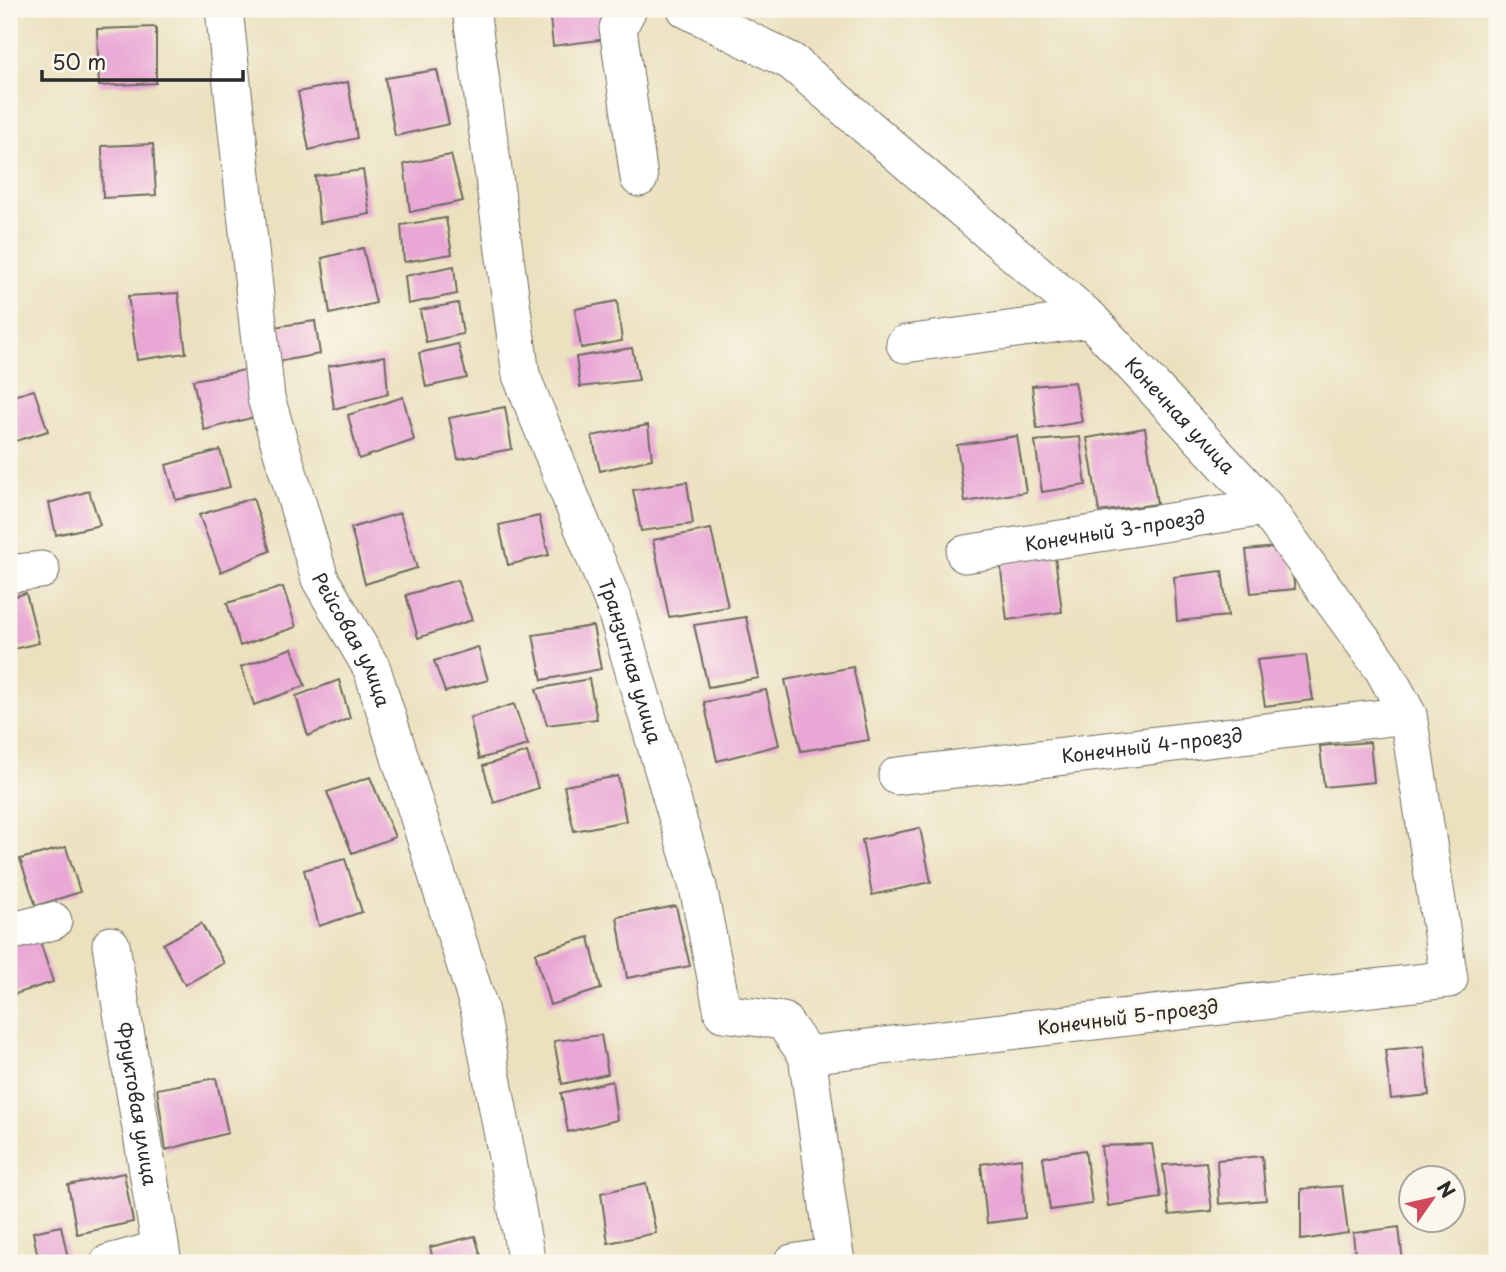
<svg xmlns="http://www.w3.org/2000/svg" width="1506" height="1272" font-family="'Playpen Sans',sans-serif">
  <rect width="100%" height="100%" fill="#fbf7ec"/>
  <filter id="ink" filterUnits="userSpaceOnUse"><feTurbulence type="fractalNoise" baseFrequency=".0143" numOctaves="2"/><feDisplacementMap in="SourceGraphic" scale="14" xChannelSelector="R" yChannelSelector="G"/><feConvolveMatrix kernelMatrix="1 2 1 2 8 2 1 2 1" color-interpolation-filters="sRGB"/></filter>
  <filter id="wash" filterUnits="userSpaceOnUse"><feTurbulence type="fractalNoise" baseFrequency=".00686" numOctaves="4" result="noise"/><feDisplacementMap in="SourceGraphic" scale="28" xChannelSelector="R" yChannelSelector="G"/><feGaussianBlur stdDeviation="1.57" result="paint"/><feColorMatrix in="noise" values="0 0 0 0 0 0 0 0 0 0 0 0 0 0 0 0 0 1.4 0 .05"/><feComposite in="paint" operator="in"/></filter>
  <g filter="url(#wash)">
    <rect width="100%" height="100%" fill="#ebe1bf"/>
    <g id="blocks">
      <path fill="#e9a7d5" d="M549 9H603L607 39 553 46Z
        M156 27V83L99 86 97 29Z
        M437 70 449 124 395 136 385 78Z
        M348 82 357 138 309 150 298 92Z
        M153 144 156 195 103 198 102 146Z
        M451 155 463 201 410 212 404 164Z
        M363 170 370 214 319 223 315 176Z
        M446 218 452 254 404 262 401 225Z
        M363 248 376 303 330 314 322 258Z
        M454 266 457 294 408 304 405 276Z
        M178 293 186 353 137 360 128 296Z
        M617 301 622 341 581 348 575 309Z
        M458 303 463 334 426 342 420 310Z
        M315 321 320 354 276 362 273 327Z
        M458 344 467 378 426 387 419 353Z
        M632 348 639 380 580 387 576 357Z
        M385 356 388 394 334 409 328 366Z
        M245 370 255 417 204 430 193 380Z
        M1075 382 1082 422 1037 429 1032 386Z
        M34 390 48 431 9 443V397Z
        M403 397 414 440 359 459 348 415Z
        M505 407 512 449 458 459 449 418Z
        M648 425 652 459 600 471 592 436Z
        M1145 428 1157 504 1099 512 1087 438Z
        M1017 436 1026 492 965 502 957 445Z
        M1080 437 1086 485 1042 492 1035 441Z
        M220 450 230 487 176 500 166 465Z
        M687 482 693 524 641 531 633 490Z
        M89 491 100 525 56 535 49 503Z
        M253 498 270 551 221 572 199 515Z
        M400 513 417 568 365 584 351 528Z
        M539 516 549 555 508 565 499 525Z
        M711 529 728 607 669 617 653 540Z
        M1288 546 1295 589 1251 593 1246 550Z
        M1055 557 1062 612 1007 620 1000 562Z
        M1222 571 1228 616 1177 621 1174 577Z
        M457 580 472 620 418 638 406 595Z
        M283 587 296 627 240 646 227 603Z
        M26 593 39 643 9 650V598Z
        M746 617 759 678 708 687 694 625Z
        M593 626 601 669 542 680 533 635Z
        M478 647 488 680 445 692 434 661Z
        M292 648 305 686 254 705 241 667Z
        M1306 655 1313 700 1265 706 1257 660Z
        M853 667 869 740 801 751 785 680Z
        M589 679 597 719 547 725 536 689Z
        M339 680 350 718 308 736 296 696Z
        M766 690 779 745 717 761 704 702Z
        M514 704 528 745 479 759 470 718Z
        M1370 742 1374 782 1324 787 1320 746Z
        M527 752 538 788 494 803 483 766Z
        M618 776 626 821 574 831 564 786Z
        M370 777 395 837 352 853 327 792Z
        M920 828 931 882 872 895 862 840Z
        M66 847 80 892 36 906 20 859Z
        M345 859 362 912 319 926 304 870Z
        M676 906 690 966 627 978 617 917Z
        M201 923 224 963 185 985 163 944Z
        M589 937 601 989 550 1005 535 953Z
        M39 938 53 982 9 996V946Z
        M601 1035 608 1074 562 1084 554 1041Z
        M1424 1046 1429 1095 1391 1099 1385 1050Z
        M216 1078 228 1133 166 1150 157 1089Z
        M612 1081 617 1120 568 1132 561 1093Z
        M1152 1144 1161 1198 1108 1206 1101 1146Z
        M1085 1150 1092 1204 1050 1210 1043 1157Z
        M1262 1156 1266 1200 1219 1204 1217 1160Z
        M1021 1158 1025 1218 987 1223 981 1164Z
        M1206 1162 1212 1211 1169 1215 1163 1165Z
        M124 1173 133 1222 77 1234 68 1185Z
        M646 1183 656 1233 608 1243 601 1193Z
        M1342 1186 1348 1233 1301 1240V1189Z
        M61 1226 69 1263H39L33 1232Z
        M1399 1227 1403 1263H1356L1353 1233Z
        M475 1236 483 1263H434L430 1247Z"/>
    </g>
  </g>
  <g filter="url(#ink)">
    <use href="#blocks" fill-opacity="0" stroke="#6e6b5f" stroke-width="2"/>
    <g fill="none" stroke-linecap="round" stroke-linejoin="round">
      <g stroke="#6e6b5f" stroke-width="39">
        <g id="minor">
          <path id="s1" d="M224 9 266 398 320 579 372 669 479 1008 527 1263"/>
          <path id="s2" d="M471 9 521 375 614 604 698 887 723 1013 783 1021 807 1055 836 1263"/>
          <path d="M628 9 618 28 639 178"/>
          <path id="s3" d="M686 9 792 62 1090 319 1265 507 1383 669 1408 715 1449 979 807 1055"/>
          <path d="M905 344 1090 319"/>
          <path id="s4" d="M965 554 1265 507"/>
          <path d="M9 574 41 570"/>
          <path id="s5" d="M897 776 1408 715"/>
          <path d="M9 932 53 921"/>
          <path id="s6" d="M111 945 163 1263"/>
          <path d="M109 1263 160 1249"/>
          <path d="M792 1263 835 1256"/>
        </g>
      </g>
      <use href="#minor" stroke="#fff" stroke-width="37"/>
    </g>
  </g>
  <g text-anchor="middle" stroke-width="5" stroke-linejoin="round" paint-order="stroke">
    <g font-size="19" fill="#2b2b2b" stroke="#fbf7ec">
      <text dy="7" stroke="none"><textPath href="#s3" startOffset="644">Конечная улица</textPath></text>
      <text dy="7" stroke="none"><textPath href="#s4" startOffset="152">Конечный 3-проезд</textPath></text>
      <text dy="7" stroke="none"><textPath href="#s1" startOffset="649">Рейсовая улица</textPath></text>
      <text dy="7" stroke="none"><textPath href="#s2" startOffset="676">Транзитная улица</textPath></text>
      <text dy="7" stroke="none"><textPath href="#s5" startOffset="257">Конечный 4-проезд</textPath></text>
      <text transform="translate(1128 1017) rotate(-7)" y="7">Конечный 5-проезд</text>
      <text dy="7" stroke="none"><textPath href="#s6" startOffset="161">Фруктовая улица</textPath></text>
    </g>
  </g>
  <rect width="1506" height="1272" fill="none" stroke="#fbf7ec" stroke-width="35"/>
  <g transform="translate(1432 1199) rotate(56)"><circle r="33" fill="#fbf7ec" stroke="#a8a59f" stroke-width="2"/>
  <path d="M0-5L12 26L0 18L-12 26Z" fill="#d1495b"/>
  <text y="-10" font-size="19" font-weight="bold" text-anchor="middle" fill="#2b2b2b">N</text>
  </g>
  <path d="M42 70v10h201v-10" fill="none" stroke="#2b2b2b" stroke-width="3.5"/>
  <text x="52" y="70" font-size="21" fill="#2b2b2b" stroke="#fbf7ec" stroke-width="5" paint-order="stroke">50 m</text>
</svg>
